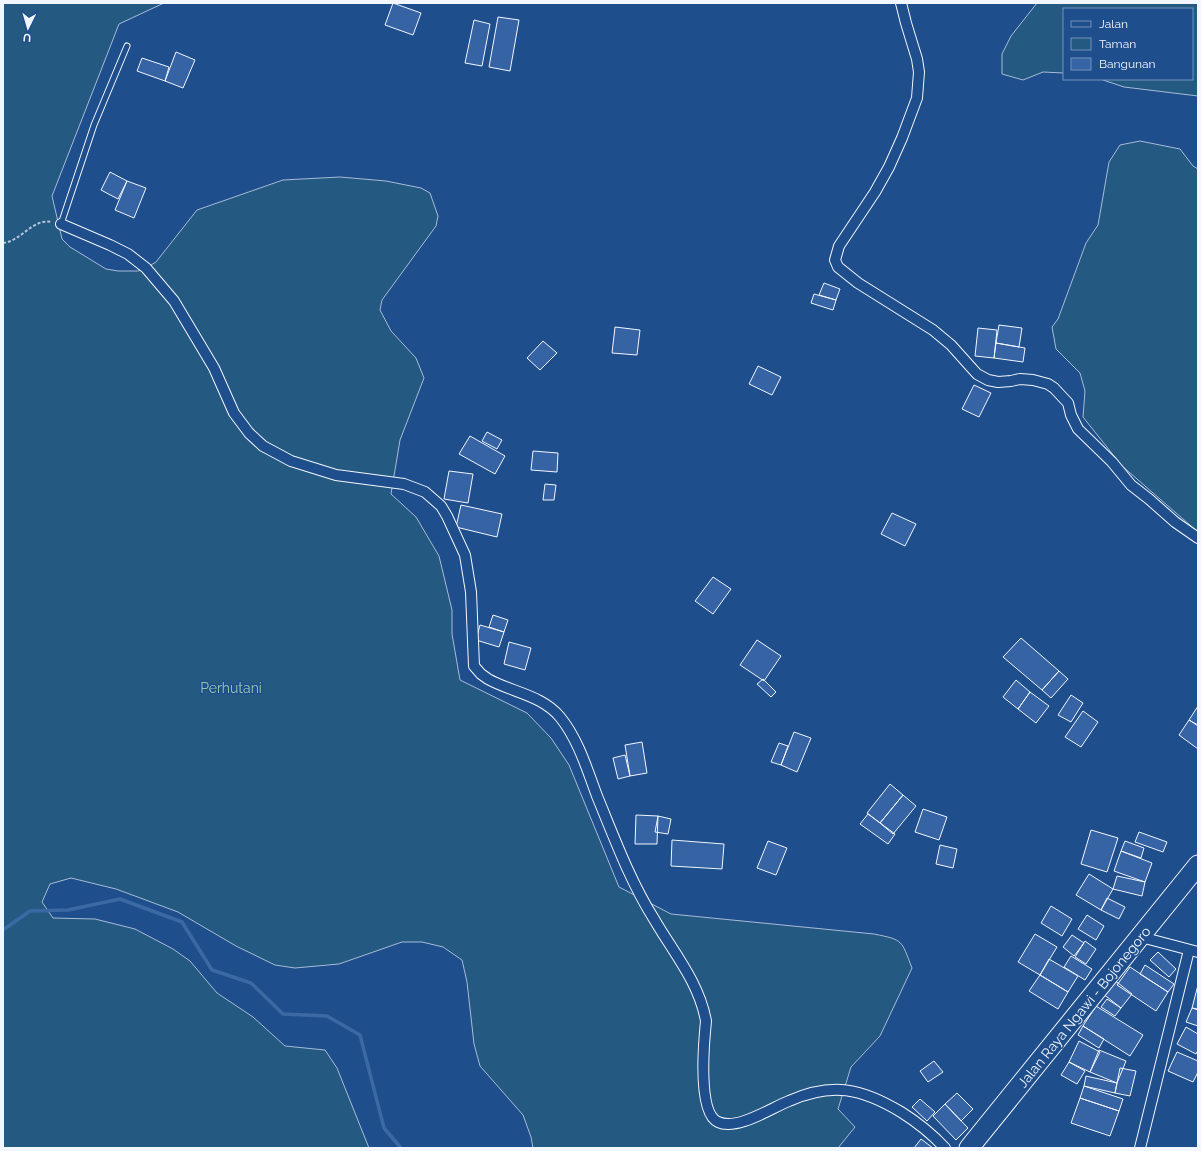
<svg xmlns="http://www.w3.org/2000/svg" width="1201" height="1151" font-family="Raleway,sans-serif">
  <rect width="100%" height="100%" fill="#1f4e8c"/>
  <path fill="#245a82" stroke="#a8bbd7" d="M3 3H164L119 24 52 196 62 239 70 247 106 269 118 271H138L146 268 156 262 197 210 283 180 340 177 386 181 421 188 430 193 438 216 436 226 382 300 380 310 391 331 416 358 424 378 400 440 391 494 416 517 439 556 452 610V634L460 680 527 713 551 738 569 765 619 887 671 914 874 934C904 940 901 940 912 968L880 1036 851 1067 838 1109 855 1127 838 1148H533L531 1137 523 1115 480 1066 474 1044 467 982 462 960 443 947 422 942H402L339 964 295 968 275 965 236 946 178 912 116 889 71 878 50 884 42 902 53 918 95 919 135 929 173 949 190 961 217 993 253 1017 285 1046 325 1050 337 1068 369 1148H3Z
    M1037 3H1198V96L1124 87 1100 79H1192V9H1064V73L1043 72 1023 80 1002 74V54L1011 36Z
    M1140 141 1180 149 1193 166 1198 169V532L1122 466 1083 417 1085 391 1080 373 1056 349 1052 327 1058 319 1086 243 1098 225 1109 162 1120 145Z"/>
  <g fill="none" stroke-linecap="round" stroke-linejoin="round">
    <path stroke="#3b69a3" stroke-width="3.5" d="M3 930 30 911 68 910 120 899 182 922 212 970 251 983 283 1014 327 1016 360 1035 384 1128 401 1148"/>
  </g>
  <path fill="#3563a3" stroke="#f2f6ff" d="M393 3 421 13 413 35 385 25Z
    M498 17 519 20 510 71 489 67Z
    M474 20 490 24 482 66 465 63Z
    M176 52 195 60 183 88 165 81Z
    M142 58 169 67 165 81 137 71Z
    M110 172 127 181 118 199 101 190Z
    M127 181 146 188 134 218 115 210Z
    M824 283 840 289 836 300 819 295Z
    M814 294 836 300 833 310 811 303Z
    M999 325 1022 328 1019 347 996 343Z
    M615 327 640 330 637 355 612 353Z
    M978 328 997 330 994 358 975 356Z
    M543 341 557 353 540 370 527 358Z
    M996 343 1025 348 1023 362 994 358Z
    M758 366 781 377 772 395 749 384Z
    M974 385 991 393 979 417 962 409Z
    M487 432 502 440 497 449 482 441Z
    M470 436 505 456 495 474 459 454Z
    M533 451 558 453 557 472 531 470Z
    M449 471 473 474 468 503 444 499Z
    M545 484 556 485 554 500H543Z
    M461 505 502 514 497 537 456 527Z
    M892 513 916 524 905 546 881 534Z
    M713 577 731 589 713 614 695 601Z
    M493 615 508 620 504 632 489 627Z
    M480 625 504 632 499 647 476 640Z
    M1021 638 1059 671 1042 690 1003 657Z
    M757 640 781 656 764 681 740 665Z
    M509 642 531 648 525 670 504 664Z
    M1059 671 1068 679 1051 698 1042 690Z
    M763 679 776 692 771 697 757 684Z
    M1016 680 1030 692 1018 709 1003 697Z
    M1030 692 1049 706 1036 723 1018 709Z
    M1071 695 1083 703 1071 722 1058 715Z
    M1198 706V725L1189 720Z
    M1083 711 1098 722 1081 747 1065 737Z
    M1189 720 1198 726V749L1179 735Z
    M794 732 811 738 797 772 781 765Z
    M642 742 647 773 630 776 625 745Z
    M779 743 788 746 781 765 771 762Z
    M625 755 630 776 618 779 613 758Z
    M890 784 903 795 880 823 867 813Z
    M903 795 916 806 893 834 880 823Z
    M923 809 947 817 939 840 915 832Z
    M868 814 895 834 888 844 860 824Z
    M636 815 658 816 657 844H635Z
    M658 816 671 819 668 834 655 832Z
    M1091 830 1118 838 1107 872 1081 864Z
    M1139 832 1167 842 1163 852 1135 842Z
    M672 840 724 844 722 869 671 866Z
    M768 841 787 848 776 875 757 868Z
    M1125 841 1144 848 1141 858 1121 851Z
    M940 845 957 849 953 868 936 864Z
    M1121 851 1152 863 1145 882 1114 871Z
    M1089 874 1113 889 1101 910 1076 895Z
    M1117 876 1145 882 1142 896 1113 889Z
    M1107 898 1125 907 1119 919 1101 910Z
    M1051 906 1072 919 1062 936 1041 923Z
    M1087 915 1104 926 1096 940 1078 929Z
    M1035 934 1057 947 1040 975 1018 962Z
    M1072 935 1084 943 1074 956 1063 947Z
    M1085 941 1096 949 1086 964 1075 957Z
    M1158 952 1176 969 1169 977 1150 960Z
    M1071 956 1092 969 1085 980 1064 967Z
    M1049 959 1078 976 1068 992 1040 975Z
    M1145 965 1174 984 1168 992 1140 974Z
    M1130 967 1168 992 1156 1011 1117 985Z
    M1040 975 1068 992 1058 1009 1029 991Z
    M1113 979 1132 994 1121 1008 1102 993Z
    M1198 985V1009L1192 1008Z
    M1107 999 1121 1008 1115 1016 1101 1007Z
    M1096 1006 1143 1035 1130 1056 1083 1026Z
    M1192 1008 1198 1010V1026L1186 1022Z
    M1083 1026 1104 1039 1099 1048 1078 1035Z
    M1186 1027 1198 1034V1050L1196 1054 1177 1044Z
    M1079 1041 1100 1052 1090 1072 1069 1062Z
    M1099 1050 1126 1061 1117 1083 1090 1072Z
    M1177 1052 1198 1061V1072L1193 1082 1168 1071Z
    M934 1061 943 1072 928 1082 920 1071Z
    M1069 1062 1085 1071 1077 1084 1061 1075Z
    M1120 1068 1136 1071 1130 1096 1115 1093Z
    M1086 1076 1117 1083 1115 1093 1084 1086Z
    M1084 1086 1123 1099 1119 1111 1080 1098Z
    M957 1093 973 1109 961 1121 945 1104Z
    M1080 1098 1119 1111 1110 1136 1071 1123Z
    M920 1099 935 1112 927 1121 912 1107Z
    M945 1104 968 1128 956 1140 933 1116Z
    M921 1139 933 1148H914Z"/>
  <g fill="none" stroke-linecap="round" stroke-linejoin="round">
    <g stroke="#f2f6ff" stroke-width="7">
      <path id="lane" d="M61 224 94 125 127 46"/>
    </g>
    <g stroke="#f2f6ff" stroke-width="12">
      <path id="street" d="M901 3 906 23 917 59 919 72 917 98 902 138 889 167 875 192 839 246 835 260 838 267 858 283 933 330 951 345 977 374 988 380 998 382 1011 381 1020 379 1033 380 1048 384 1054 388 1068 403 1071 415 1078 429 1112 462 1131 485 1149 499 1175 522 1198 538
        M61 224 110 245 128 254 146 268 174 301 214 368 234 413 249 433 263 446 291 461 336 475 404 484 425 492 441 506 447 516 465 555 471 592 474 666 481 674 488 679C511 692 542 695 560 717 578 739 587 769 597 796 614 837 630 881 654 919 673 952 699 982 706 1021 704 1041 697 1113 718 1122 737 1131 771 1108 789 1101 832 1082 861 1088 901 1112 917 1122 932 1134 945 1148
        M1141 937 1198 952
        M1140 1148 1189 950"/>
    </g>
    <g stroke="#f2f6ff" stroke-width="21">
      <path id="highway" d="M969 1148 1198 865"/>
    </g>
    <path stroke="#b3c4dc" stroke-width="2" stroke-dasharray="3 2" stroke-linecap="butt" d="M3 243C22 241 32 218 52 222"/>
    <use href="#lane" stroke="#1f4e8c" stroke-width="5"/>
    <use href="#street" stroke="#1f4e8c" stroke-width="10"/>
    <use href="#highway" stroke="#1f4e8c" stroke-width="19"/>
  </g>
  <g text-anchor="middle" stroke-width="3" stroke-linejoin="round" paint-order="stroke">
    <g font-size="14" fill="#97c8a6" stroke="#1f4e8c">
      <text x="231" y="693">Perhutani</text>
    </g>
    <g font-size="14" fill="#f2f6ff" stroke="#1f4e8c">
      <text transform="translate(1084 1007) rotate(-51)" y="5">Jalan Raya Ngawi - Bojonegoro</text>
    </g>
  </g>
  <rect width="1201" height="1151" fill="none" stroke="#f2f6ff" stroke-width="8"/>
  <rect x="1063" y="8" width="130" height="72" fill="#1f4e8c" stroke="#7391ba"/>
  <rect x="1071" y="21" width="20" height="6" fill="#1f4e8c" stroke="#7391ba"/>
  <text x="1099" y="28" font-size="12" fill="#f2f6ff">Jalan</text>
  <rect x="1071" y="38" width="20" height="12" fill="#245a82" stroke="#7391ba"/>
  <text x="1099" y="48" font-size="12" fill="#f2f6ff">Taman</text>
  <rect x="1071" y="58" width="20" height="12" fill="#3563a3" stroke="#7391ba"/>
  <text x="1099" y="68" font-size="12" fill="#f2f6ff">Bangunan</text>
  <g transform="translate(28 28) rotate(185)" stroke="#1f4e8c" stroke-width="3" paint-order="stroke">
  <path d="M0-3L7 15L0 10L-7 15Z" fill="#f2f6ff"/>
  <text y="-6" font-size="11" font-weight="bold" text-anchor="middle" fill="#f2f6ff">U</text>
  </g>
</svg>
